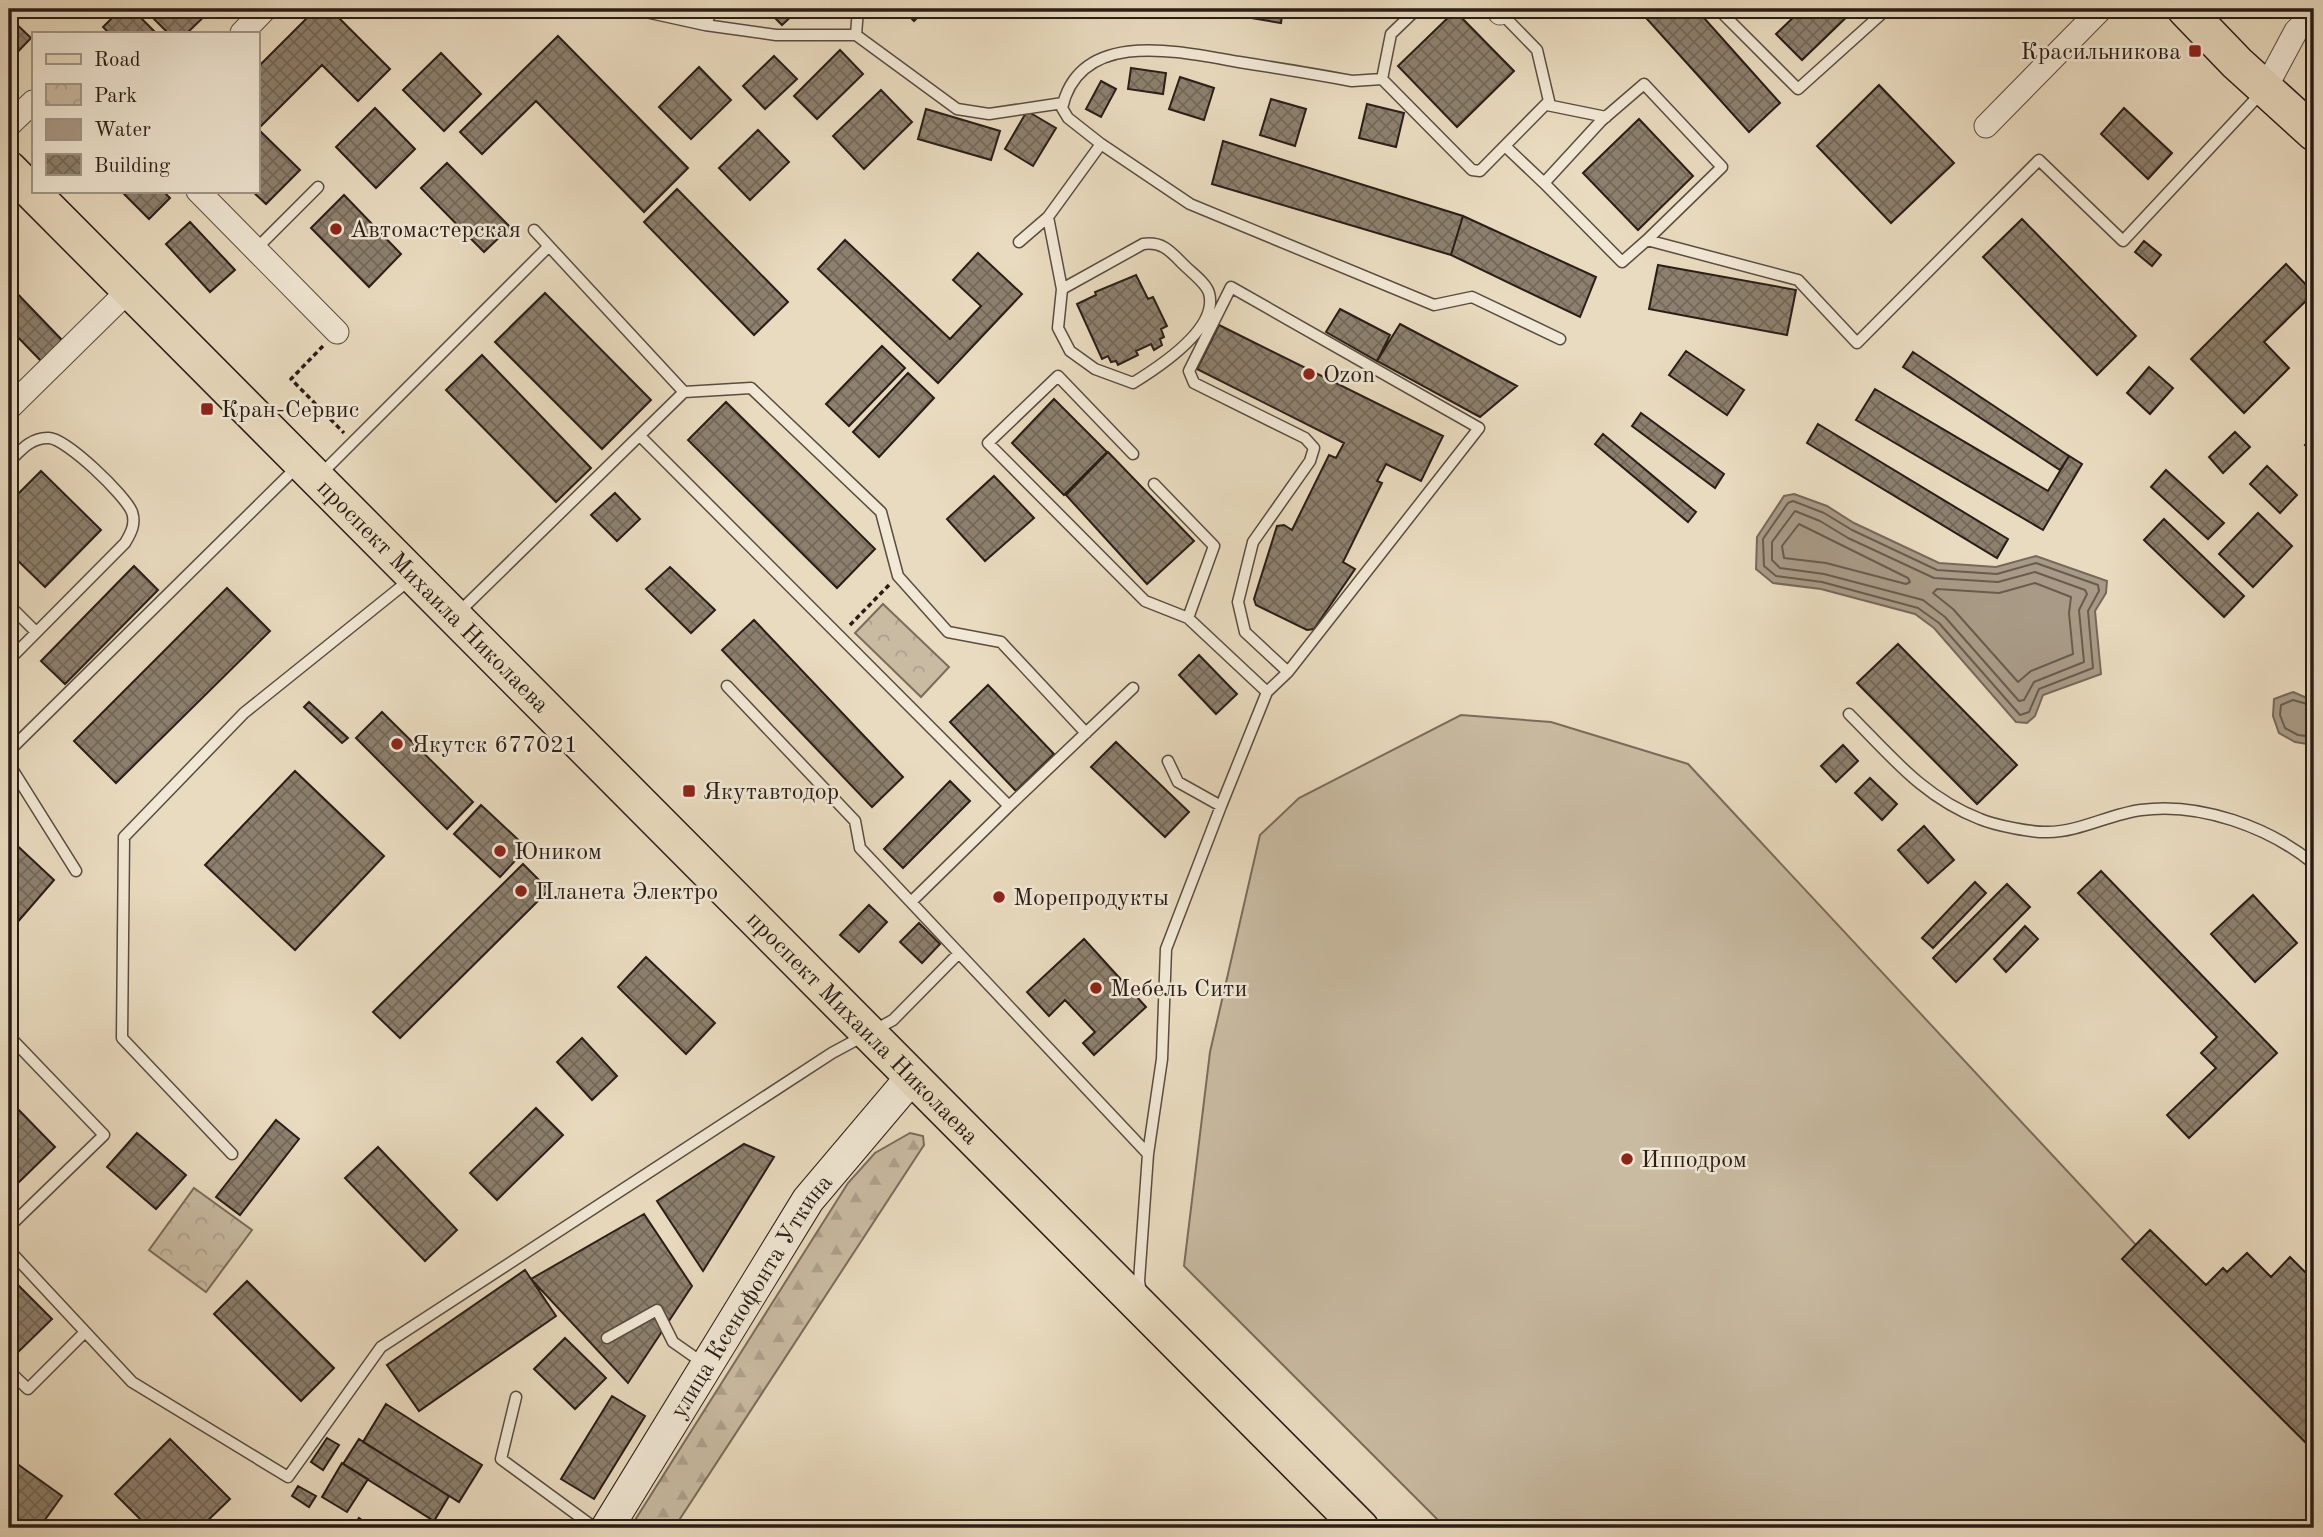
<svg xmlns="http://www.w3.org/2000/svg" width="2323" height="1537" font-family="'Old Standard TT',serif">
  <defs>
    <pattern id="forest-firs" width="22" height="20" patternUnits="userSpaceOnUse" patternTransform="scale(1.75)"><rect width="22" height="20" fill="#c9bba2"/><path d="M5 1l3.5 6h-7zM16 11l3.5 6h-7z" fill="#ada08b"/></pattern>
    <pattern id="park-crowns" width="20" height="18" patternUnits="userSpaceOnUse" patternTransform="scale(1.75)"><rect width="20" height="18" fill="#c9bba2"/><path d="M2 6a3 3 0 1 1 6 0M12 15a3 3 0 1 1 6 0" fill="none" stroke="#ada08b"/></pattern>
    <pattern id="building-cross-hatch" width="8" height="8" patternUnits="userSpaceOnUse" patternTransform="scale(1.75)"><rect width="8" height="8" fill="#8d806e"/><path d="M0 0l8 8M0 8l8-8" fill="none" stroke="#736859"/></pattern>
  </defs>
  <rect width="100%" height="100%" fill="#e9dbbf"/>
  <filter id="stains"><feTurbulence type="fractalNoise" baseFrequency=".00286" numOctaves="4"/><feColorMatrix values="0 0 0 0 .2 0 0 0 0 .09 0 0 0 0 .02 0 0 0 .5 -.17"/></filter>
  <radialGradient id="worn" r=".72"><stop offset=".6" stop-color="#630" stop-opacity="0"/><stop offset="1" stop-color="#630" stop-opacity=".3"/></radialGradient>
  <path fill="url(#forest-firs)" stroke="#7a6c5c" stroke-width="2" d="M910 1133 923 1136 924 1145 674 1528H630L848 1183 875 1153Z"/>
  <path fill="url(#park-crowns)" stroke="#7a6c5c" stroke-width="2" d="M883 604 949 667 921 697 855 633Z
    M194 1188 252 1230 206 1292 149 1250Z"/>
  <path fill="#c9bba2" stroke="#7a6c5c" stroke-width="2" d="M1461 715 1551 722 1688 764 2314 1436V1528H1446L1184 1266 1210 1052 1260 835 1299 798Z"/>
  <path fill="#a89a86" stroke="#76685a" stroke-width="2" d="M1794 494 1827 506 1854 523 1939 563 1996 567 2036 556 2107 581 2106 593 2095 611 2101 674 2043 695 2035 716 2027 723 2016 722 1934 628 1915 614 1821 589 1773 583 1756 569 1757 537 1784 496Z
    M2293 692 2314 701V745L2295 742 2279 733 2273 716 2274 699Z"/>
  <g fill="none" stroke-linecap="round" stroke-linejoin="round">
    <path stroke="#695c4e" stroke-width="2" d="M1793 501 1824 513 1852 530 1937 570 1997 574 2036 563 2098 585 2099 591 2088 611 2093 668 2039 689 2029 712 2020 715 1939 623 1918 608 1822 582 1776 576 1764 566 1763 539 1788 503Z
      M1795 511 1820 521 1848 538 1934 578 1998 582 2035 572 2085 590 2087 594 2079 610 2084 662 2034 682 2024 700 2019 701 1945 617 1923 600 1824 574 1780 568 1772 560V542Z
      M1799 524 1908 578 1910 582 1906 584 1826 563 1784 558 1782 546Z
      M2035 583 2071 597 2069 613 2073 654 2031 671 2018 682 1953 609 1933 593 1937 589 1999 593Z
      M2314 706 2293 700 2281 705 2280 715 2285 728 2298 735 2314 737"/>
  </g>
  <path fill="url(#building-cross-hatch)" stroke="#2a1d17" stroke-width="2" d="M121 9H132L156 33H109L103 27Z
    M144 9H212L187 33H168Z
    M316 9H330L390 69 358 101 322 65 258 129 300 170 266 204 252 191H257V68Z
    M766 9H799L782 25Z
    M902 9H926L914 21Z
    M1246 9H1283L1281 23 1245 17Z
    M1638 9H1696L1780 103 1749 132Z
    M1802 9H1855L1802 60 1776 34Z
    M1455 11 1514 71 1457 127 1398 66Z
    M9 17 31 38 9 61Z
    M558 36 688 168 644 212 536 101 482 154 460 132Z
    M840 50 863 74 817 119 794 96Z
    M441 53 481 94 444 131 403 90Z
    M774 56 797 79 765 109 743 86Z
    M699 67 731 100 691 139 659 107Z
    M1131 68 1166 73 1163 94 1128 89Z
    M1180 77 1214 88 1204 120 1169 109Z
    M1101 81 1116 89 1101 117 1086 109Z
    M1879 85 1954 163 1891 223 1817 146Z
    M881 90 912 122 864 169 833 136Z
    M1271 99 1306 109 1295 146 1260 135Z
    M1367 104 1404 113 1396 147 1359 138Z
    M375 108 415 149 376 188 336 147Z
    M2124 108 2172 153 2148 179 2101 134Z
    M926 109 1000 131 991 160 918 139Z
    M1027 111 1056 128 1033 166 1005 149Z
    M1639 119 1693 176 1638 230 1583 173Z
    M758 130 789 162 750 200 719 168Z
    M1223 141 1463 216 1451 255 1212 184Z
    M447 163 510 227 484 252 421 188Z
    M677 189 788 302 754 335 644 222Z
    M121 191H163L170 198 149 219Z
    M344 195 401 254 369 287 311 228Z
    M1463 216 1596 277 1580 317 1451 255Z
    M2022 219 2136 336 2097 375 1983 257Z
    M190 222 235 270 210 292 166 244Z
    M845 240 950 339 981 306 953 280 978 253 1022 294 938 383 818 269Z
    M2144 241 2161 255 2152 266 2135 252Z
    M2286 264 2314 293 2264 342 2289 368 2244 413 2191 359Z
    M1658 265 1796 290 1787 335 1649 309Z
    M1136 275 1148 299 1153 297 1167 326 1161 329 1164 337 1160 339 1162 345 1154 350 1151 344 1136 351 1138 355 1118 365 1116 361 1111 362 1108 356 1102 359 1077 304 1096 295 1095 292Z
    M9 285 62 340 41 361 9 328Z
    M545 293 651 400 602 449 495 342Z
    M1340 309 1390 335 1377 361 1326 332Z
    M1400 324 1517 386 1480 417 1377 361Z
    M1219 325 1443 436 1421 481 1386 464 1377 481 1382 483 1343 562 1355 569 1314 629 1307 630 1256 605 1254 599 1277 526 1284 525 1292 530 1329 455 1336 458 1344 443 1197 369Z
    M882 346 905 368 849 426 826 404Z
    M1686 351 1744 390 1727 415 1669 375Z
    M1913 352 2069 456 2060 470 1903 367Z
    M482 355 591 468 556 502 446 390Z
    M2149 367 2173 388 2150 414 2127 393Z
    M908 373 934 398 879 457 853 432Z
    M1875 389 2048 491 2069 456 2082 464 2043 530 1856 420Z
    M1054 399 1107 452 1064 495 1012 443Z
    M726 402 875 549 837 588 688 440Z
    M1641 413 1724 474 1715 488 1632 426Z
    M1818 424 2008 539 1997 558 1807 443Z
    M2235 432 2250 447 2223 473 2209 457Z
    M1603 434 1696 512 1688 522 1595 444Z
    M2314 436V454L2305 445Z
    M1108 452 1194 541 1147 584 1066 495Z
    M2267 466 2297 495 2280 513 2250 484Z
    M2166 470 2224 523 2208 539 2151 487Z
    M41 471 101 530 45 587 9 552V503Z
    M994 476 1034 518 985 561 947 519Z
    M615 493 640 519 617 541 591 515Z
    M2258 513 2292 546 2253 587 2219 554Z
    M2164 519 2244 596 2224 617 2144 540Z
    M134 566 158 590 65 684 41 661Z
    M670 567 715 610 691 633 646 589Z
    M227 588 270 631 116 783 74 741Z
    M754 620 903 777 872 807 722 650Z
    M1898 644 2017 765 1977 804 1857 683Z
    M1199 655 1237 694 1216 714 1179 675Z
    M988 685 1054 754 1016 791 950 722Z
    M309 702 348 738 342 743 304 707Z
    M382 712 473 802 447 829 356 738Z
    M1116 742 1189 812 1165 837 1091 767Z
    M1843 745 1858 761 1836 782 1821 766Z
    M295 771 384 856 295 950 205 865Z
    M1870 778 1897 804 1882 820 1855 793Z
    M950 781 970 801 903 868 884 849Z
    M481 805 527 848 500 877 454 834Z
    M1924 826 1954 860 1928 883 1898 850Z
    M9 838 54 880 9 932Z
    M523 864 549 890 400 1038 373 1012Z
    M2101 871 2277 1053 2189 1138 2167 1115 2216 1068 2201 1053 2217 1037 2078 893Z
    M1975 882 1986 893 1933 948 1922 938Z
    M2007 884 2030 907 1956 982 1933 958Z
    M2253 895 2297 943 2255 982 2211 934Z
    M869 905 887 922 859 952 840 935Z
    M919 923 940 944 922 963 900 942Z
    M2025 926 2038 939 2006 972 1994 959Z
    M1084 939 1146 1007 1094 1055 1083 1043 1095 1032 1065 1000 1049 1016 1027 992Z
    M646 957 715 1023 686 1054 618 987Z
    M582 1038 617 1076 592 1100 557 1062Z
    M9 1100 55 1147 18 1183 9 1173Z
    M536 1108 563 1135 497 1200 470 1173Z
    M276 1120 299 1139 240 1215 216 1197Z
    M137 1133 186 1175 156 1209 107 1167Z
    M744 1144 774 1157 703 1271 657 1201Z
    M378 1147 457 1230 425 1261 345 1178Z
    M644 1214 692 1286 628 1383 531 1279Z
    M2150 1230 2206 1285 2223 1268 2227 1272 2247 1253 2271 1277 2290 1257 2314 1281V1451L2122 1259Z
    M525 1270 556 1316 419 1411 387 1365Z
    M9 1276 52 1319 12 1358 9 1354Z
    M247 1281 334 1368 301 1401 214 1314Z
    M565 1338 606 1378 575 1409 534 1369Z
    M612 1396 645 1416 594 1499 561 1479Z
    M386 1404 482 1465 459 1502 363 1442Z
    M327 1438 339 1445 323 1470 311 1462Z
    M170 1439 230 1499 200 1528H149L115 1494Z
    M359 1439 449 1496 434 1521 343 1464Z
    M9 1458 62 1496 39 1528H9Z
    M342 1463 368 1479 347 1512 322 1497Z
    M298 1486 316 1496 309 1507 292 1496Z
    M359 1518 373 1528H352Z"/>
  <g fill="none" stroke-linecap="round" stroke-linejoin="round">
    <g stroke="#5a4c41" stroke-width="13">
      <path id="lane" d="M632 9 705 25 776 35H856L957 109 989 114 1063 103
        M1718 9 1798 89 1887 9
        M705 25 713 9
        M856 35 858 9
        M1382 79 1391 34 1417 9
        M1547 105 1606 117
        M1101 144 1190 204 1434 305 1472 297 1560 339
        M1505 146 1544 183
        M1048 217 1062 289 1058 328 1070 351 1095 369 1133 383C1159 367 1219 328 1209 293 1206 283 1192 273 1184 265 1171 252 1163 241 1143 244L1062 289
        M534 230 684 392
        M1647 240 1722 167 1644 84 1601 121 1544 183 1622 262 1647 240 1798 280 1857 343 2039 160 2123 241 2263 91
        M1019 242 1048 217 1101 144 1068 118 1062 108C1080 27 1181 52 1239 62 1277 68 1314 74 1352 81L1382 79 1472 170 1480 171 1549 101 1537 50 1499 11
        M256 249 318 187
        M640 436 1009 806 1133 688
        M1133 454 1058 376 988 443 1145 601 1188 618 1267 692 1221 806
        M9 462C20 451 31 437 49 438 67 439 125 495 132 512 136 524 131 533 125 543L9 660
        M321 474 549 246
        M1154 484 1214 546 1188 618
        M9 605 36 632
        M459 612 684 392 751 388 881 512 898 576 948 632 1001 642 1086 733
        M727 686 855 821 860 848 1148 1154
        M1267 692 1288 672 1245 632 1238 602 1253 542 1310 461 1314 448 1305 438 1194 383 1189 371 1231 287 1479 428 1288 672
        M1849 714C1891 756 1923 797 1980 819 1994 825 2033 833 2048 832 2079 832 2110 814 2141 810 2200 802 2269 827 2314 864
        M9 751 299 465
        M9 764 76 871
        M911 902 1009 806
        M9 1036 104 1135 9 1227
        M232 1154 122 1038 124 837 244 713 412 578
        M9 1250 132 1382 288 1477 381 1347 832 1053 893 1020 959 953
        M1141 1293 1139 1281 1148 1154 1162 1059 1166 949 1221 806 1178 782 1168 761
        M607 1338 657 1310 673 1342 703 1363
        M9 1371 28 1389 85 1332
        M516 1397 501 1459 595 1528"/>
    </g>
    <g stroke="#5a4c41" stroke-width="25">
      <path id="street" d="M1500 13 1504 9
        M242 33 265 9
        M2265 89 2296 31 2314 13
        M9 125 33 102
        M1986 126 2101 9
        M198 191 337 332
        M9 408 129 290"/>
    </g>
    <g stroke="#2a1d17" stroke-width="34">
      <g id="secondary">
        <path id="s1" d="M607 1528 808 1200 912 1077"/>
      </g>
    </g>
    <g stroke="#2a1d17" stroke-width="38">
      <g id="primary">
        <path d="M2185 9 2237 63 2314 133"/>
        <path id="s2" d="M9 169 1361 1528"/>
      </g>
    </g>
    <path stroke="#2a1d17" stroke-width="3.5" stroke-dasharray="5 3.5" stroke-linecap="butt" d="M323 346 291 379 344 433
      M850 625 889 585"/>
    <use href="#lane" stroke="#f1e8d5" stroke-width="10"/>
    <use href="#street" stroke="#f1e8d5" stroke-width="23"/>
    <use href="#secondary" stroke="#f1e8d5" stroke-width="32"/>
    <use href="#primary" stroke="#e9dbbf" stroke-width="35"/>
  </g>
  <g fill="#8f2418" stroke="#f1e8d5" stroke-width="2.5">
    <rect x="2188" y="44" width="14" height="14" rx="3.5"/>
    <circle cx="336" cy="229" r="7"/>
    <circle cx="1309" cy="374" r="7"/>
    <rect x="200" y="402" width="14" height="14" rx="3.5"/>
    <circle cx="397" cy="744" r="7"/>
    <rect x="682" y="784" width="14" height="14" rx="3.5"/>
    <circle cx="500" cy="851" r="7"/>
    <circle cx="521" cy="891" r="7"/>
    <circle cx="999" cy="897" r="7"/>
    <circle cx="1096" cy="988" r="7"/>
    <circle cx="1627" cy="1159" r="7"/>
  </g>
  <g text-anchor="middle" stroke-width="5" stroke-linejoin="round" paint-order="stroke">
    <g font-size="24" fill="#2a1d17" stroke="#f1e8d5" text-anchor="start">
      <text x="2181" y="59" text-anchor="end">Красильникова</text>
      <text x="350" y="237">Автомастерская</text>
      <text x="1323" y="382">Ozon</text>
      <text x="221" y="417">Кран-Сервис</text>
      <text x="411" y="752">Якутск 677021</text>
      <text x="703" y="799">Якутавтодор</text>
      <text x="514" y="859">Юником</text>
      <text x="535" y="899">Планета Электро</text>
      <text x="1013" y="905">Морепродукты</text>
      <text x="1110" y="996">Мебель Сити</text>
      <text x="1641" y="1167">Ипподром</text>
    </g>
    <g font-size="24" fill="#2a1d17" stroke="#f1e8d5">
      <text dy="8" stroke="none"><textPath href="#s2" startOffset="602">проспект Михаила Николаева</textPath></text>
      <text dy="8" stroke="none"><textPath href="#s2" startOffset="1211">проспект Михаила Николаева</textPath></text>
      <text dy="8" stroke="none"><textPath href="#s1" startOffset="273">улица Ксенофонта Уткина</textPath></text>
    </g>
  </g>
  <rect width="2323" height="1537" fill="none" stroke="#e9dbbf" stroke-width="35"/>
  <rect x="10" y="10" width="2302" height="1516" fill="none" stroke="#2a1d17" stroke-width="3.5"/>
  <rect x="18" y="18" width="2288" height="1502" fill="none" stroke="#2a1d17" stroke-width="2"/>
  <rect x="32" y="32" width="228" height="161" fill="#f1e8d5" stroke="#a19789" stroke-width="2"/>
  <rect x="46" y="54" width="35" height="10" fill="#e9dbbf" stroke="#a19789" stroke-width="2"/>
  <text x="94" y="66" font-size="21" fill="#2a1d17">Road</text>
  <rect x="46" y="84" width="35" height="21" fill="url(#park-crowns)" stroke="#a19789" stroke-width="2"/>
  <text x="94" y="102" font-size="21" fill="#2a1d17">Park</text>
  <rect x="46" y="119" width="35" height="21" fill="#a89a86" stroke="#a19789" stroke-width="2"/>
  <text x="94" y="136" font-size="21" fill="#2a1d17">Water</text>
  <rect x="46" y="154" width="35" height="21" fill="url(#building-cross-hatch)" stroke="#a19789" stroke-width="2"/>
  <text x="94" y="172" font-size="21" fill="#2a1d17">Building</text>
  <rect width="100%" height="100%" filter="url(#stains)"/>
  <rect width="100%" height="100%" fill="url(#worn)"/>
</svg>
